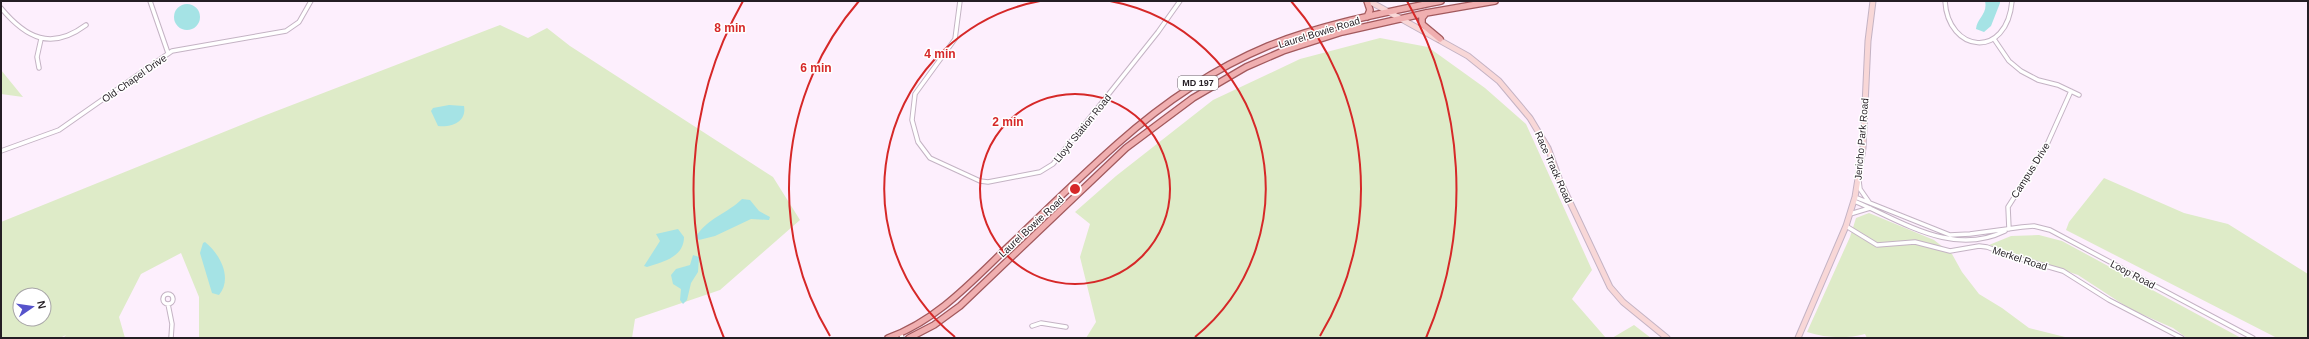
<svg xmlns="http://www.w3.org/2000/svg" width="2309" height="339" font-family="Arial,sans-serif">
  <rect width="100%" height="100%" fill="#fdeffd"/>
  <path fill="#deebc8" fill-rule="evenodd" d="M500 25 528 38 547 28 570 46 773 177 800 220 720 290 635 319 632 338H199V297L181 253 141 274 119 317 125 338H63L66 335 60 338H1V222L266 115ZM20 295H44V319H20Z
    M1380 38 1428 47 1485 88 1526 124 1592 270 1572 299 1606 338H1086L1096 322 1080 257 1090 224 1075 212 1116 176 1213 100 1300 59Z
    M1 70 23 97 1 94Z
    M2104 178 2184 213 2228 224 2308 274V338H2277L2066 230 2069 222Z
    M1869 213 1934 240 1952 254 1962 272 1979 294 2002 308 2029 328 2069 338H1867L1865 334C1846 339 1826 338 1807 332L1850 237 1856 218Z
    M2039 235 2062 241 2241 338H2187L2173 328 2130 309 2078 275 1989 245 2011 236Z
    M1634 325 1651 338H1612Z"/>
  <path fill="#a5e3e5" d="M1985 1H2000V3L1991 26 1984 32 1976 29C1977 18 1988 14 1985 1Z
    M174 17a13 13 0 1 1 26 0a13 13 0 1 1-26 0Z
    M449 105 464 106C467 122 451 128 438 126L431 111 433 108Z
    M742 199 750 200 759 211 770 217 769 220 751 219 715 236 699 240 696 237C706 219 728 213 742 199Z
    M678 229 684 237C684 257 663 262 647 267L644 266 660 241 656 234Z
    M205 242C220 254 233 278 219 295L212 293 200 253 203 243Z
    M693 255 699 257 698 272 691 283 687 300 683 304 680 300 681 289 673 284 671 275 676 269 690 265Z"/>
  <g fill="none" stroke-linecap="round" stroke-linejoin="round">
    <g stroke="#c4b3c4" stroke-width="5.5">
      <path id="street" d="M150 1 168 53
        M960 1 955 39 915 94 912 120 918 142 930 158 980 181 988 182 1040 172 1053 164 1158 32 1180 1
        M1945 1C1948 53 2007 60 2012 1
        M1 8C26 38 51 51 86 25
        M1994 39 2009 61 2021 71 2038 80 2058 85 2079 95
        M39 68 37 57 41 39
        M1 151 59 130 172 51 286 31 299 22 311 1
        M1859 181 1860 189 1869 202
        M1855 197 1950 235 1970 234 2022 227 2034 226 2050 230 2253 338
        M1854 201C1902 221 1952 257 2005 231
        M1850 214 1870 208
        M1846 226 1877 245 1915 242 1950 251 1979 246 1987 247 2014 257 2063 271 2109 300 2182 338
        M2009 229 2008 207 2045 149 2071 91
        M163 299a5 5 0 1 1 10 0a5 5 0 1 1-10 0Z
        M168 304 172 324 171 338
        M1032 326 1041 323 1066 327
        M901 334 902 338"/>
    </g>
    <g stroke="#c4b3c4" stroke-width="7">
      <path id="secondary" d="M1369 1 1468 56 1499 81 1530 118 1548 148 1560 181 1610 287 1623 302 1667 338
        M1798 338 1846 226 1855 197 1863 148 1868 41 1873 1"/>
    </g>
    <g stroke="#a2595d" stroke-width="8">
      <path id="primary" d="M1367 1 1370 10 1367 17
        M1426 13 1422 18V24L1440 39
        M888 338C938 320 973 280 1011 244 1046 210 1081 176 1117 144 1162 104 1213 69 1268 46 1323 24 1383 13 1441 1
        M909 338 934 325 960 306 1126 148 1193 98 1246 67 1283 51 1342 32 1426 13 1495 1"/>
    </g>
    <use href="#street" stroke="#fff" stroke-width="3.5"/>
    <use href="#secondary" stroke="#f8d7d7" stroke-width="5"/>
    <use href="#primary" stroke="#f0afb0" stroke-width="5.5"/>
  </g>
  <g fill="none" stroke="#d62828" stroke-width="2">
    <circle cx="1075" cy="189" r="95"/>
    <path d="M955 337A191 191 0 0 1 1040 1M1110 1A191 191 0 0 1 1195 337"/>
    <path d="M830 336A286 286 0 0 1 859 1M1291 1A286 286 0 0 1 1320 336"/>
    <path d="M724 338A381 381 0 0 1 743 1M1407 1A381 381 0 0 1 1426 338"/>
  </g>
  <g text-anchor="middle" stroke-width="3" stroke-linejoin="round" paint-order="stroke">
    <rect fill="#fff" stroke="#666266" stroke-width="1" x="1178" y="76" width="40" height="14" rx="3"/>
    <g font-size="9" font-weight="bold" fill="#241e24">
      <text x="1198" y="86">MD 197</text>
    </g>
    <g font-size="10" fill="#241e24" stroke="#fff">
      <text transform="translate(1319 32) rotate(-17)" y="4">Laurel Bowie Road</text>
      <text transform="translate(134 78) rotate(-35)" y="4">Old Chapel Drive</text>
      <text transform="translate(1082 128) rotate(-51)" y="4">Lloyd Station Road</text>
      <text transform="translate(1861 139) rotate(-85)" y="4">Jericho Park Road</text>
      <text transform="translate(1554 167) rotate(66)" y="4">Race Track Road</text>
      <text transform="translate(2030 170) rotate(-58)" y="4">Campus Drive</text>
      <text transform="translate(1031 226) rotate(-43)" y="4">Laurel Bowie Road</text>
      <text transform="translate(2020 258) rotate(18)" y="4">Merkel Road</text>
      <text transform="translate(2133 274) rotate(28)" y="4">Loop Road</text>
    </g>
  </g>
  <circle cx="1075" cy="189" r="6" fill="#d62828" stroke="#fff" stroke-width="2"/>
  <g font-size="12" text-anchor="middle" font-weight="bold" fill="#d62828" stroke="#fff" stroke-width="3" stroke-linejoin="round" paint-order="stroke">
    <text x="730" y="32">8 min</text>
    <text x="940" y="58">4 min</text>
    <text x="816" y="72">6 min</text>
    <text x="1008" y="126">2 min</text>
  </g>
  <rect width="2309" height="339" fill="none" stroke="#241e24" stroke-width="4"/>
  <g transform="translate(32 307) rotate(77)"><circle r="19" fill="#ffffff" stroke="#a7a5a7"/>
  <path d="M0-3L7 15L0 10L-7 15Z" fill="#5653cb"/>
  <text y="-6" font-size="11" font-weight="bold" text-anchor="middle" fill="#241e24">N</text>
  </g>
</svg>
